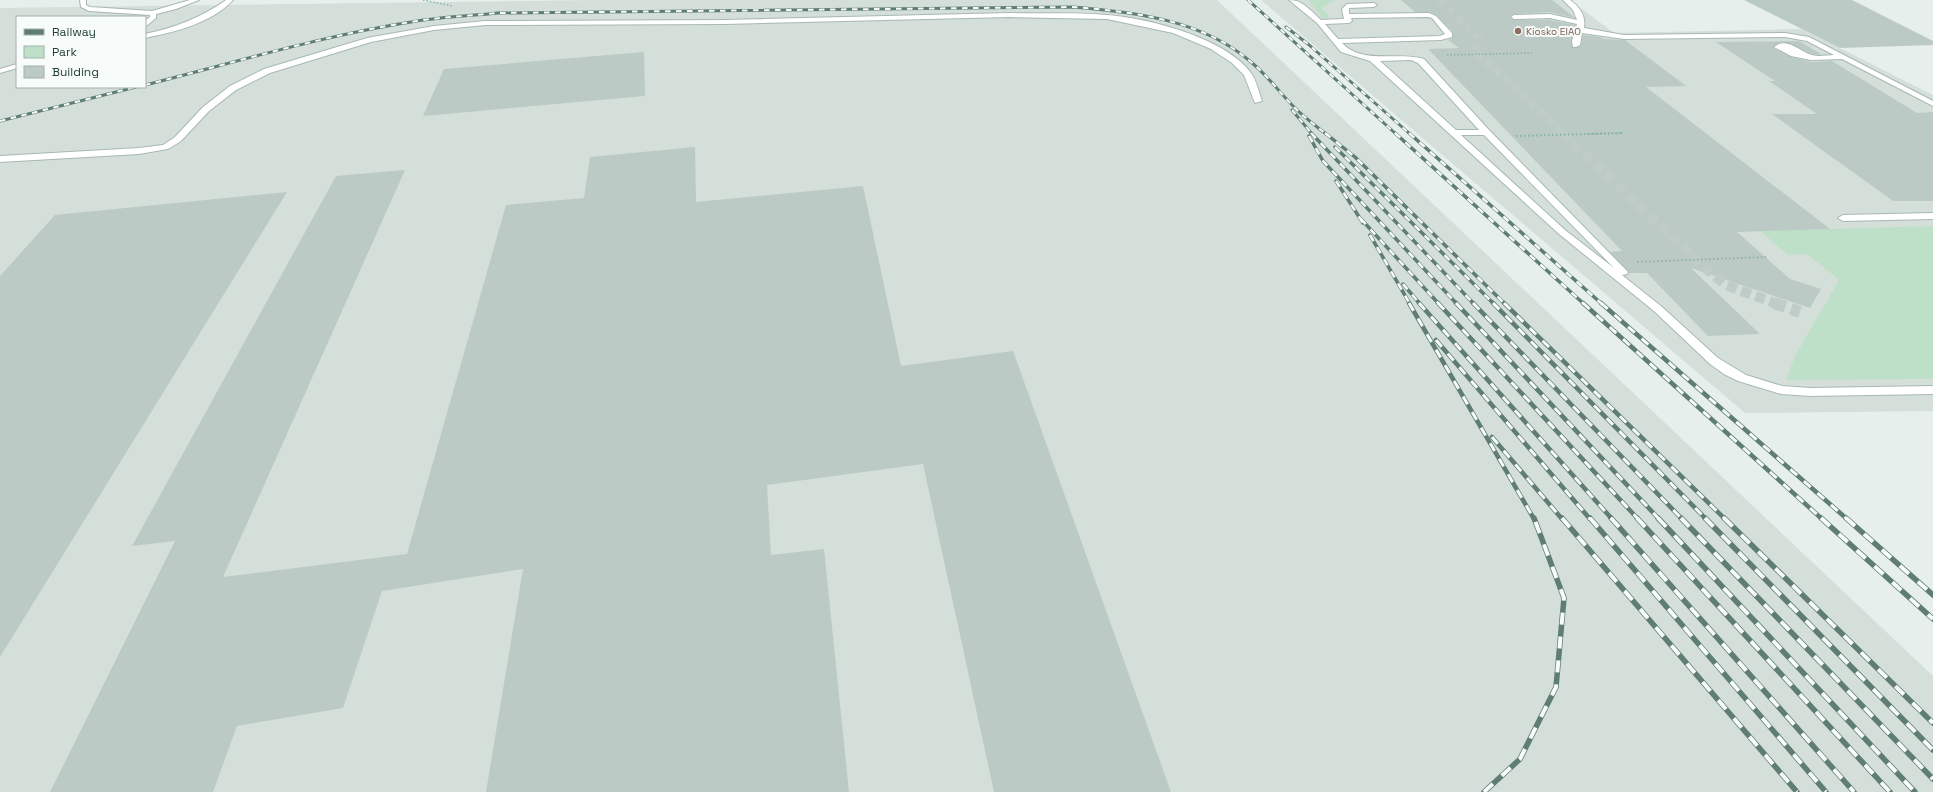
<svg xmlns="http://www.w3.org/2000/svg" width="1933" height="792" font-family="'Space Grotesk',sans-serif">
  <rect width="100%" height="100%" fill="#e6efeb"/>
  <path fill="#d4dfda" fill-rule="evenodd" d="M596 0H1217L1933 676V792H0V8ZM17 17H145V87H17Z
    M1261 0H1570L1614 33 1802 29 1933 95V411L1745 413Z"/>
  <path fill="#bfe0c8" d="M1308 0H1334L1322 8 1330 18H1322Z
    M1933 226V379L1786 380 1795 356 1839 280 1807 254 1788 255 1760 231Z"/>
  <path fill="#bbcac4" d="M1401 0H1552L1575 18 1550 12 1514 14 1510 17 1514 20H1550L1575 25 1571 41 1573 48 1581 45 1583 35 1600 37 1603 39 1625 40 1686 86 1646 87 1830 229 1737 232 1790 279 1821 289 1810 308 1691 268 1760 334 1708 336 1647 273H1629L1610 252 1622 251 1428 49 1459 48 1448 40 1453 38V32L1437 15 1429 12H1415Z
    M1744 0H1852L1933 41V45L1840 48Z
    M1799 41 1821 54H1812L1784 42 1778 43 1773 48 1791 57 1811 62 1832 61 1917 113 1933 112V201H1893L1772 114H1817L1769 81H1775L1716 42Z
    M644 52 645 96 423 116 444 69Z
    M695 147 696 202 863 186 901 366 1013 351 1171 792H994L923 464 767 485 771 555 824 549 849 792H486L523 569 382 591 343 708 237 726 213 792H50L175 541 132 546 336 176 405 170 223 577 407 554 506 205 584 198 590 157Z
    M287 192 0 657V276L55 215Z"/>
  <g fill="none" stroke-linecap="round" stroke-linejoin="round">
    <path stroke="#bfccc8" stroke-width="8" stroke-dasharray="8 4" stroke-linecap="butt" d="M1439 0 1479 37 1475 51 1563 134"/>
    <path stroke="#bfccc8" stroke-width="10" stroke-dasharray="10 5" stroke-linecap="butt" d="M1562 133 1704 267 1726 285 1777 304"/>
    <path stroke="#bfccc8" stroke-width="12" stroke-dasharray="12 6" stroke-linecap="butt" d="M1774 303 1800 312"/>
    <g stroke="#a8b8b2" stroke-width="2">
      <path id="service" d="M80 0H86V5L90 7 152 11 190 0H199L176 9 156 14V18L145 27V21L150 17V15L89 11 81 7Z
        M226 0H233C212 23 175 32 145 38V34C174 28 201 18 226 0Z
        M1289 0C1303 0 1311 11 1321 20L1344 19 1342 9 1347 4 1374 3 1377 5 1374 7 1349 8V14L1429 13 1436 16 1452 33V37L1441 40 1342 43C1362 65 1398 51 1424 59L1489 130 1628 272 1627 274 1622 275 1662 307 1718 358 1746 375 1782 386 1810 388 1933 386V394L1810 396 1781 394 1738 381 1724 374 1710 364 1654 311 1559 234 1370 61 1341 52 1317 23ZM1428 17 1432 18 1445 34 1440 36 1338 39 1325 24 1349 23 1352 21 1351 18ZM1411 60 1418 63 1479 130H1456L1380 61ZM1461 135H1484L1614 268 1565 230Z
        M1563 0H1570C1580 7 1586 16 1584 28L1624 35 1785 33 1809 37 1933 101V106L1842 59 1811 60 1791 56 1774 47C1787 36 1800 52 1812 55 1819 57 1827 55 1834 55L1807 41 1785 37 1624 39 1582 33 1580 45 1576 47H1573L1572 41 1577 24 1550 18 1514 19 1511 17 1514 15 1550 14 1577 20 1573 10Z
        M1009 13C1041 14 1074 12 1107 15 1148 18 1226 38 1251 73 1256 80 1259 92 1262 101L1255 103 1244 75 1232 63 1211 49 1173 33 1107 19 1009 17 725 24 485 25 434 30 371 42 270 73 236 90 209 111 181 141 168 149 139 154 0 162V156L139 148 163 145 175 137 203 107 230 86 264 69 367 38 434 26 485 21 725 20Z
        M17 64V68L0 73V69Z
        M1933 213V219L1843 221 1838 218 1843 215Z"/>
    </g>
    <path stroke="#86b3a5" stroke-width="1.5" stroke-dasharray="1.5 2" stroke-linecap="butt" d="M423 0 452 6
      M1447 55 1532 53
      M1587 134 1623 133"/>
    <path stroke="#86b3a5" stroke-width="2" stroke-dasharray="1.5 2.5" stroke-linecap="butt" d="M1516 136 1623 133
      M1637 262 1766 257"/>
    <use href="#service" fill="#fff" fill-rule="evenodd"/>
    <g stroke="#5f7d75" stroke-width="3">
      <path id="rail-far3" d="M1248 0 1396 134
        M1286 27 1308 44 1410 134
        M145 85C233 63 321 36 411 22 439 17 469 16 498 13L1073 7C1135 12 1203 20 1251 62 1268 76 1280 93 1295 108 1305 118 1316 126 1326 134
        M1292 110 1312 134
        M0 121 136 87"/>
    </g>
    <g stroke="#5f7d75" stroke-width="3.5">
      <path id="rail-far2" d="M1311 133 1474 304
        M1325 133 1355 157 1505 304
        M1395 133 1584 304
        M1409 133 1602 304
        M1309 136 1323 161 1457 304
        M1335 147 1494 304
        M1336 181 1363 223
        M1361 219 1439 304
        M1370 235 1410 304
        M1403 284 1420 304"/>
    </g>
    <g stroke="#5f7d75" stroke-width="4.5">
      <path id="rail-far1" d="M1409 303 1534 519
        M1419 303 1612 519
        M1438 303 1638 519
        M1456 303 1659 519
        M1473 303 1682 519
        M1493 303 1706 519
        M1504 303 1725 519
        M1583 303 1822 519
        M1601 303 1847 519
        M1436 340 1590 519
        M1492 437 1562 519"/>
    </g>
    <g stroke="#5f7d75" stroke-width="5.5">
      <path id="rail" d="M1562 518 1797 792
        M1590 518 1826 792
        M1611 518 1854 792
        M1637 518 1890 792
        M1658 518 1915 792
        M1681 518 1933 779
        M1705 518 1933 750
        M1724 518 1933 723
        M1821 518 1933 619
        M1846 518 1933 595
        M1484 792 1520 759 1556 687 1564 598 1534 518"/>
    </g>
    <use href="#rail-far3" stroke="#f7fbf9" stroke-width="2" stroke-dasharray="5.5" stroke-linecap="butt"/>
    <use href="#rail-far2" stroke="#f7fbf9" stroke-width="2.5" stroke-dasharray="7" stroke-linecap="butt"/>
    <use href="#rail-far1" stroke="#f7fbf9" stroke-width="3" stroke-dasharray="9" stroke-linecap="butt"/>
    <use href="#rail" stroke="#f7fbf9" stroke-width="4" stroke-dasharray="12" stroke-linecap="butt"/>
  </g>
  <circle fill="#8d6e63" stroke="#f7fbf9" stroke-width="1.5" cx="1518" cy="31" r="4"/>
  <g text-anchor="middle" stroke-width="4" stroke-linejoin="round" paint-order="stroke">
    <g font-size="10" fill="#785e54" stroke="#f7fbf9" text-anchor="start">
      <text x="1526" y="35">Kiosko EIAO</text>
    </g>
  </g>
  <rect x="16" y="16" width="130" height="72" fill="#f7fbf9" stroke="#a3b1ad"/>
  <rect x="24" y="29" width="20" height="6" fill="#5f7d75" stroke="#a3b1ad"/>
  <text x="52" y="36" font-size="12" fill="#24423a">Railway</text>
  <rect x="24" y="46" width="20" height="12" fill="#bfe0c8" stroke="#a3b1ad"/>
  <text x="52" y="56" font-size="12" fill="#24423a">Park</text>
  <rect x="24" y="66" width="20" height="12" fill="#bbcac4" stroke="#a3b1ad"/>
  <text x="52" y="76" font-size="12" fill="#24423a">Building</text>
</svg>
